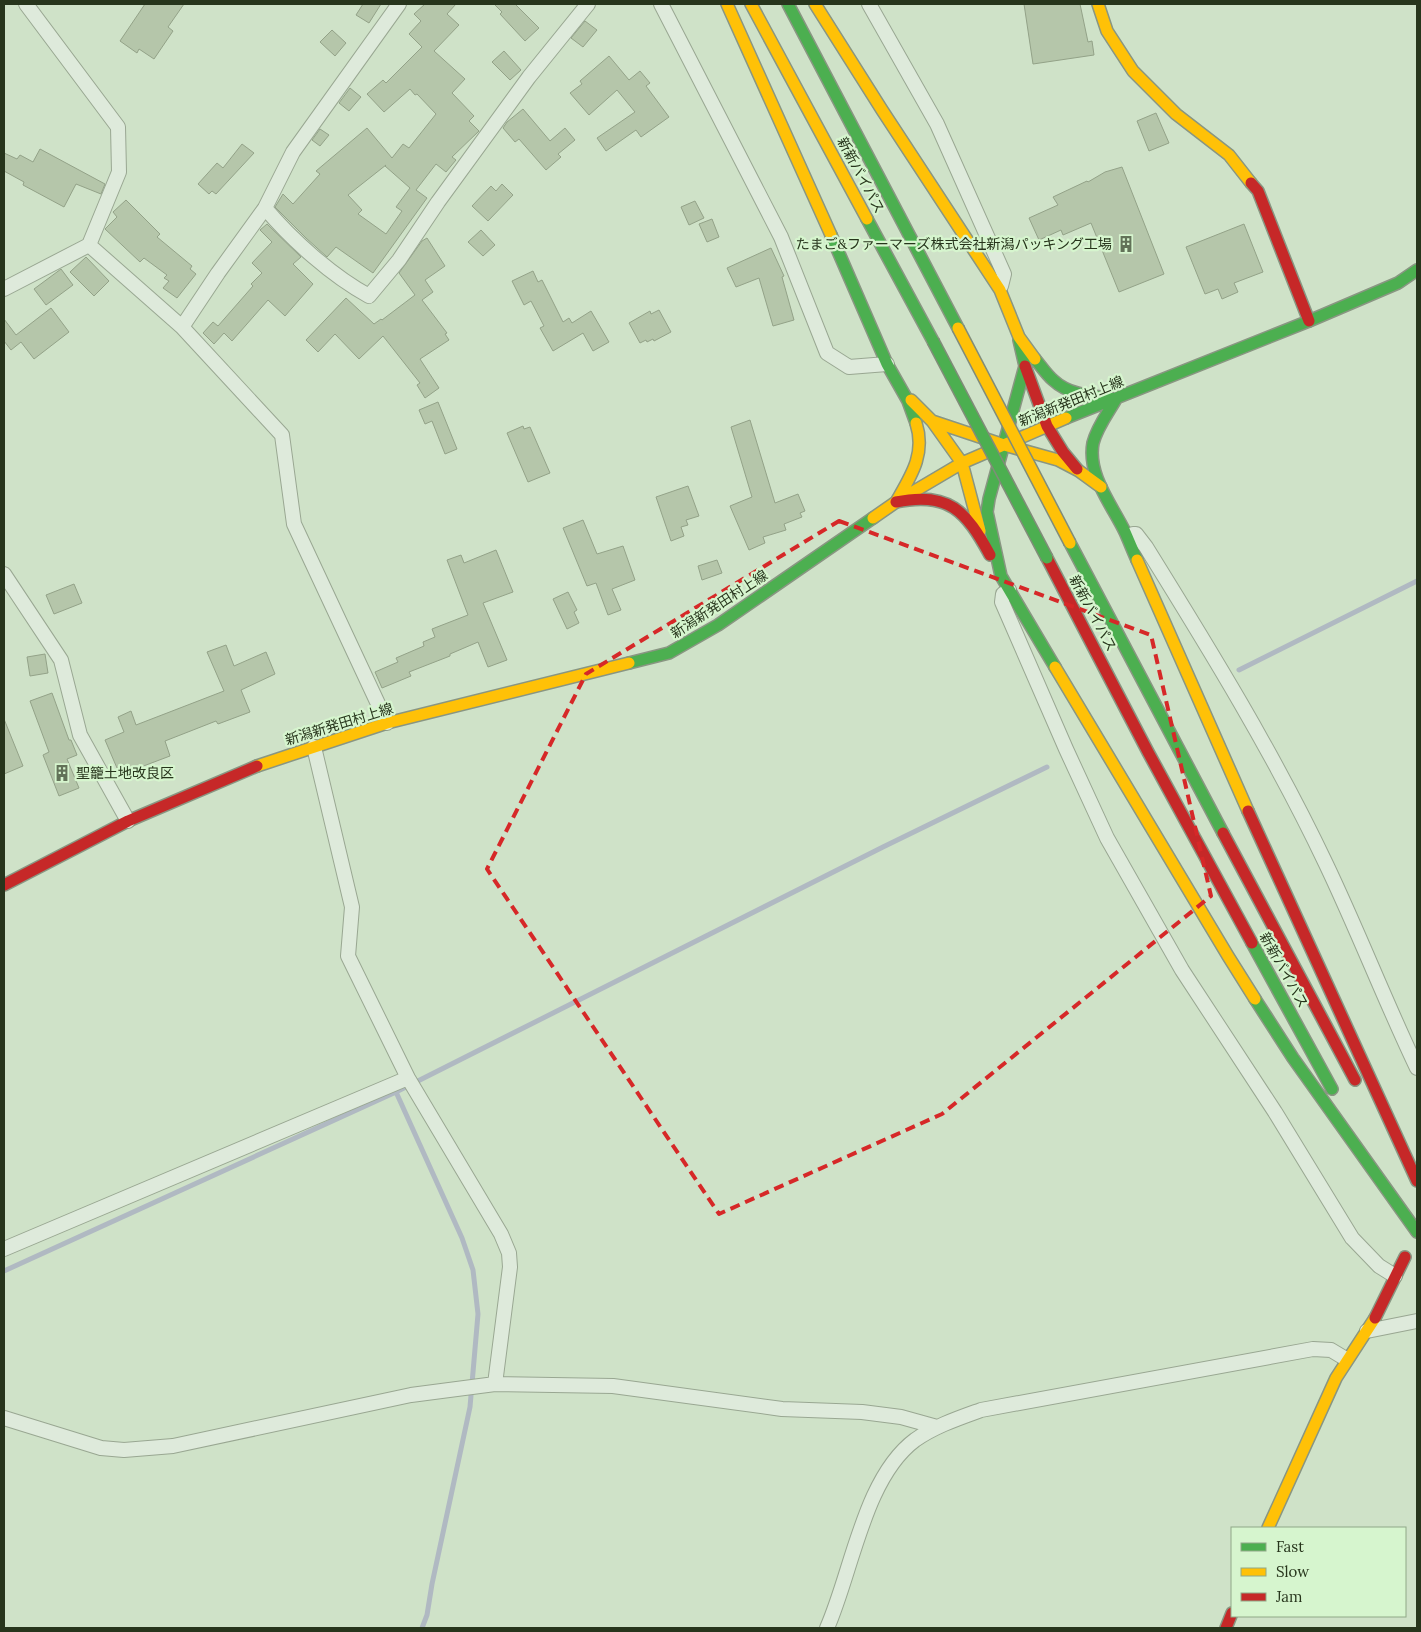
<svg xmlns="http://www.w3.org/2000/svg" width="1421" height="1632" font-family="Lora,'Noto Sans JP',serif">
  <rect width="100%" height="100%" fill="#cfe2c8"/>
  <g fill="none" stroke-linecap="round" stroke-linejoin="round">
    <path stroke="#b0b9c2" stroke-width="5" d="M1239 670 1417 581
      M396 1092 462 1238 473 1270 478 1314 470 1407 432 1584 427 1615 422 1628
      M4 1271 396 1092 883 847 1047 767"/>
  </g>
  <path fill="#b5c6aa" stroke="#93a288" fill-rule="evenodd" d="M145 4H184L168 27 173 31 154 59 139 49 137 53 120 41Z
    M363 4H381L369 23 356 15Z
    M425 4H456L447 14 459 25 434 51 465 79 452 93 474 116 469 121 479 131 452 157 456 160 446 172 436 164 416 190 427 198 373 273 336 247 327 257 306 238 275 207 283 194 293 204 320 174 316 171 367 128 392 158 403 144 409 148 436 114 417 94 415 95 410 89 384 112 367 94 383 80 386 83 422 47 409 34 421 21 414 14ZM386 165 385 166 410 188 396 207 402 211 386 234 358 214 362 210 348 195Z
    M494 4H515L539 28 525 41 500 14 502 12Z
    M1024 4H1080L1088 42 1092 41 1094 55 1033 64Z
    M585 21 597 30 583 47 571 38Z
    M332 30 346 43 335 56 320 42Z
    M504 51 521 70 510 80 492 62Z
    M609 56 629 80 640 71 650 83 646 86 669 117 641 137 636 130 606 151 597 138 635 112 617 90 589 115 570 93 582 84 580 81Z
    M350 88 361 97 349 111 339 103Z
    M523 109 550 141 565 128 575 140 558 154 561 157 546 170 519 139 515 142 503 128 507 122Z
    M1156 113 1169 143 1149 151 1137 121Z
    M320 129 329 135 320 146 312 140Z
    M242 144 254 153 216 194 212 191 209 194 198 184 217 163 223 168Z
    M40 149 105 184 101 194 76 184 64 207 23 185 24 182 4 171V153L17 159 20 155 33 162Z
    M1122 167 1164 274 1119 292 1091 223 1063 235 1061 230 1039 240 1029 218 1058 205 1053 197 1087 181 1088 182 1105 172Z
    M502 184 513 195 488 221 472 206 491 186 496 191Z
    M126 200 160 234 157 237 192 266 190 269 196 274 177 298 163 288 169 281 164 278 167 275 144 258 140 262 105 229 117 217 113 212Z
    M695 201 704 218 689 225 681 207Z
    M712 219 719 237 707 242 699 224Z
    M267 224 301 257 293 264 313 284 285 316 268 300 232 341 224 333 214 344 203 333 213 322 218 326 253 286 251 284 262 273 252 263 272 242 260 230Z
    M1244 224 1263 272 1234 283 1238 292 1222 299 1218 289 1205 294 1186 247Z
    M481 230 495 245 483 256 468 242Z
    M427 238 445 266 425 280 433 292 422 300 447 333 445 334 449 340 420 359 439 388 425 398 417 385 420 383 383 336 359 359 335 334 318 352 306 340 346 298 374 324 381 319 382 320 415 295 399 273 422 241Z
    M771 248 784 276 782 277 794 320 773 326 759 278 736 287 727 268Z
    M86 257 109 281 94 296 70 272Z
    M61 269 73 285 46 305 34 289Z
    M533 271 538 282 542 280 563 322 569 318 572 323 591 311 609 342 593 351 583 333 553 351 540 328 544 326 531 301 524 305 512 281Z
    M51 308 69 332 34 359 21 342 11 350 4 341V319L16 335Z
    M659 310 671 332 654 341 653 339 647 342 646 340 640 343 629 323 650 311 651 314Z
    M438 402 457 449 445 454 432 421 425 424 419 410Z
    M750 420 775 503 798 494 805 511 800 513 802 517 784 524 786 530 763 537 765 543 749 550 730 506 752 497 731 427Z
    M523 426 524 429 530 427 550 473 528 482 507 433Z
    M688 486 699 516 686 520 688 525 681 527 684 536 671 541 656 497Z
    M583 520 597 554 623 546 635 580 612 589 621 610 608 615 596 583 587 586 563 528Z
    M496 550 513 592 483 603 507 660 488 667 478 642 450 654V656L409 672 411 676 382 688 375 672 398 662 396 658 424 646 423 642 435 637 432 629 468 615 447 560 461 555 464 563Z
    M717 560 722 573 702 580 698 566Z
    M74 584 82 603 54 614 46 595Z
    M568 592 577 610 574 612 579 623 567 629 553 599Z
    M226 645 234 666 266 652 275 674 241 690 250 712 218 724 216 721 165 741 170 756 125 773 122 766 117 768 105 740 124 732 118 717 131 711 136 725 224 691 207 652Z
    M45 654 48 673 30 676 27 657Z
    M52 693 69 740H71L77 755 67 759 79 788 59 796 43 755 49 752 30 701Z
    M4 719 23 766 4 774Z"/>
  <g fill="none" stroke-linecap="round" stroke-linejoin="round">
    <g stroke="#99a792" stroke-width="16">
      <path id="street" d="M661 4 781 237 827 353 849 367 887 364
        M869 4 937 124 1004 274 1001 286
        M265 208C292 240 332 276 369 296L399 260 438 202 529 77 588 4
        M89 245 182 327 282 435 294 524 387 723
        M4 289 89 245 119 172 118 127 26 4
        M182 327 218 273 265 208 293 152 399 4
        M1133 534H1136L1146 547C1210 650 1274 754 1326 864 1358 931 1385 1001 1417 1068
        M4 574 61 660 80 735 128 821
        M1009 590 1003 594 1002 602 1066 749 1107 838 1182 970 1275 1112 1352 1238 1379 1266 1395 1276
        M314 747 352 907 348 956 408 1078 501 1234 509 1253 510 1267 495 1384
        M4 1249 408 1078
        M1367 1331 1417 1321
        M4 1418 101 1448 124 1450 173 1446 411 1395 495 1384 613 1386 782 1409 862 1412 901 1417 937 1427
        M827 1628C852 1572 864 1478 915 1440 935 1426 959 1418 981 1410L1313 1349 1331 1350 1346 1359"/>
    </g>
    <g stroke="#899682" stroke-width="14">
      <path id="fast" d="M788 4 958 328
        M867 219 933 341
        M831 235 887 364 908 401 916 423
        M1019 340 1025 366 989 499 987 512 1001 576 1055 667
        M1035 359C1041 366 1046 374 1053 380 1070 396 1094 396 1116 399 1108 413 1097 427 1093 443 1087 475 1112 505 1125 532 1129 541 1133 551 1137 560
        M1066 418 1309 321 1398 283 1417 270
        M1070 543 1223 833
        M629 663 669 653 718 625 873 518
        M1252 943 1332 1089
        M1255 999 1293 1058 1417 1232"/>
    </g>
    <g stroke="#899682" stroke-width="14">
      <path id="slow" d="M727 4 831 235
        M751 4 867 219
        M815 4 882 110 1000 290 1019 337 1035 359
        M1098 4 1107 31 1133 71 1176 114 1229 155 1251 183
        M911 400 932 421 1004 445 1058 460 1079 471 1101 487
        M932 421 962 463 980 531
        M896 502C911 476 926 454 916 423
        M873 518 896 502 962 463 1066 418
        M1137 560 1248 811
        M1055 667 1228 956 1255 999
        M257 766 387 723 629 663
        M1268 1528 1336 1378 1375 1318"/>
    </g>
    <g stroke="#899682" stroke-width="14">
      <path id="jam" d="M1251 183 1258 191 1309 321
        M1025 366 1047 426 1063 452 1077 469
        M896 502C949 491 966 511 990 555
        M1047 558 1148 752 1252 943
        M1248 811 1417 1181
        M1223 833 1355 1080
        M4 885 128 821 257 766
        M1375 1318 1405 1257
        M1226 1628 1232 1613"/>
    </g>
    <use href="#street" stroke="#deeadb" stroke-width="14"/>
    <use href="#fast" stroke="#4caf50" stroke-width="11"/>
    <use href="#slow" stroke="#ffc107" stroke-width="11"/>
    <use href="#jam" stroke="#c62828" stroke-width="11"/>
    <g stroke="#808c79" stroke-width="14" stroke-linecap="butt">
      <path id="fast-bridge" d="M933 341 1047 558"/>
    </g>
    <g stroke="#808c79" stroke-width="14" stroke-linecap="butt">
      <path id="slow-bridge" d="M958 328 1070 543"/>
    </g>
    <use href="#fast-bridge" stroke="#4caf50" stroke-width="11"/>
    <use href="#slow-bridge" stroke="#ffc107" stroke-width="11"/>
  </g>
  <path fill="none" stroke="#d62828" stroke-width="4" stroke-dasharray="10 6" stroke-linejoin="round" d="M839 521 1151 635 1211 896 942 1114 719 1214 487 869 586 674Z"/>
  <defs>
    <g id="building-bare" transform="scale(1.35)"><path d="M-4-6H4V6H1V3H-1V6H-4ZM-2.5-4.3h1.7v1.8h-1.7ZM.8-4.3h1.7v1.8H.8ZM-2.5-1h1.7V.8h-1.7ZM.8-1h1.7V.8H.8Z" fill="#627258" stroke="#d6f5ce" stroke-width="2.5" paint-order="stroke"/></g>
  </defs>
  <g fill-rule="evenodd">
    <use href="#building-bare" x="1126" y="244"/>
    <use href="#building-bare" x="62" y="773"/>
  </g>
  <g text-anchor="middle" stroke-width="4.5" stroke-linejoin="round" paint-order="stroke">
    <g font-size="14" fill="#27351c" stroke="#d6f5ce">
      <text transform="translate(861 175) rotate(62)" y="5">新新バイパス</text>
      <text transform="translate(1071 401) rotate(-22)" y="5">新潟新発田村上線</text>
      <text transform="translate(719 604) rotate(-33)" y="5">新潟新発田村上線</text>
      <text transform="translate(1093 613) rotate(62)" y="5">新新バイパス</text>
      <text transform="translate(339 724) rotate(-17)" y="5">新潟新発田村上線</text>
      <text transform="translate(1284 970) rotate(61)" y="5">新新バイパス</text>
    </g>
    <g font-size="14" fill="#27351c" stroke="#d6f5ce" text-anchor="end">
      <text x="1112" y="249">たまご&amp;ファーマーズ株式会社新潟パッキング工場</text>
      <text x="76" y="778" text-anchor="start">聖籠土地改良区</text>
    </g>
  </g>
  <rect width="1421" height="1632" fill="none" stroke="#27351c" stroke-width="10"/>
  <rect x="1231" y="1527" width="175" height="90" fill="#d6f5ce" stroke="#90a887"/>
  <rect x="1241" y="1543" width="25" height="8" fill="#4caf50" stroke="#90a887"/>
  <text x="1276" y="1552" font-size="15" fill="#27351c">Fast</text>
  <rect x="1241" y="1568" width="25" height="8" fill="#ffc107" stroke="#90a887"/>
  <text x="1276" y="1577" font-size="15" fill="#27351c">Slow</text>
  <rect x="1241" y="1593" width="25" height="8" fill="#c62828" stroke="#90a887"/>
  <text x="1276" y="1602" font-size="15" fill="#27351c">Jam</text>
</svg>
